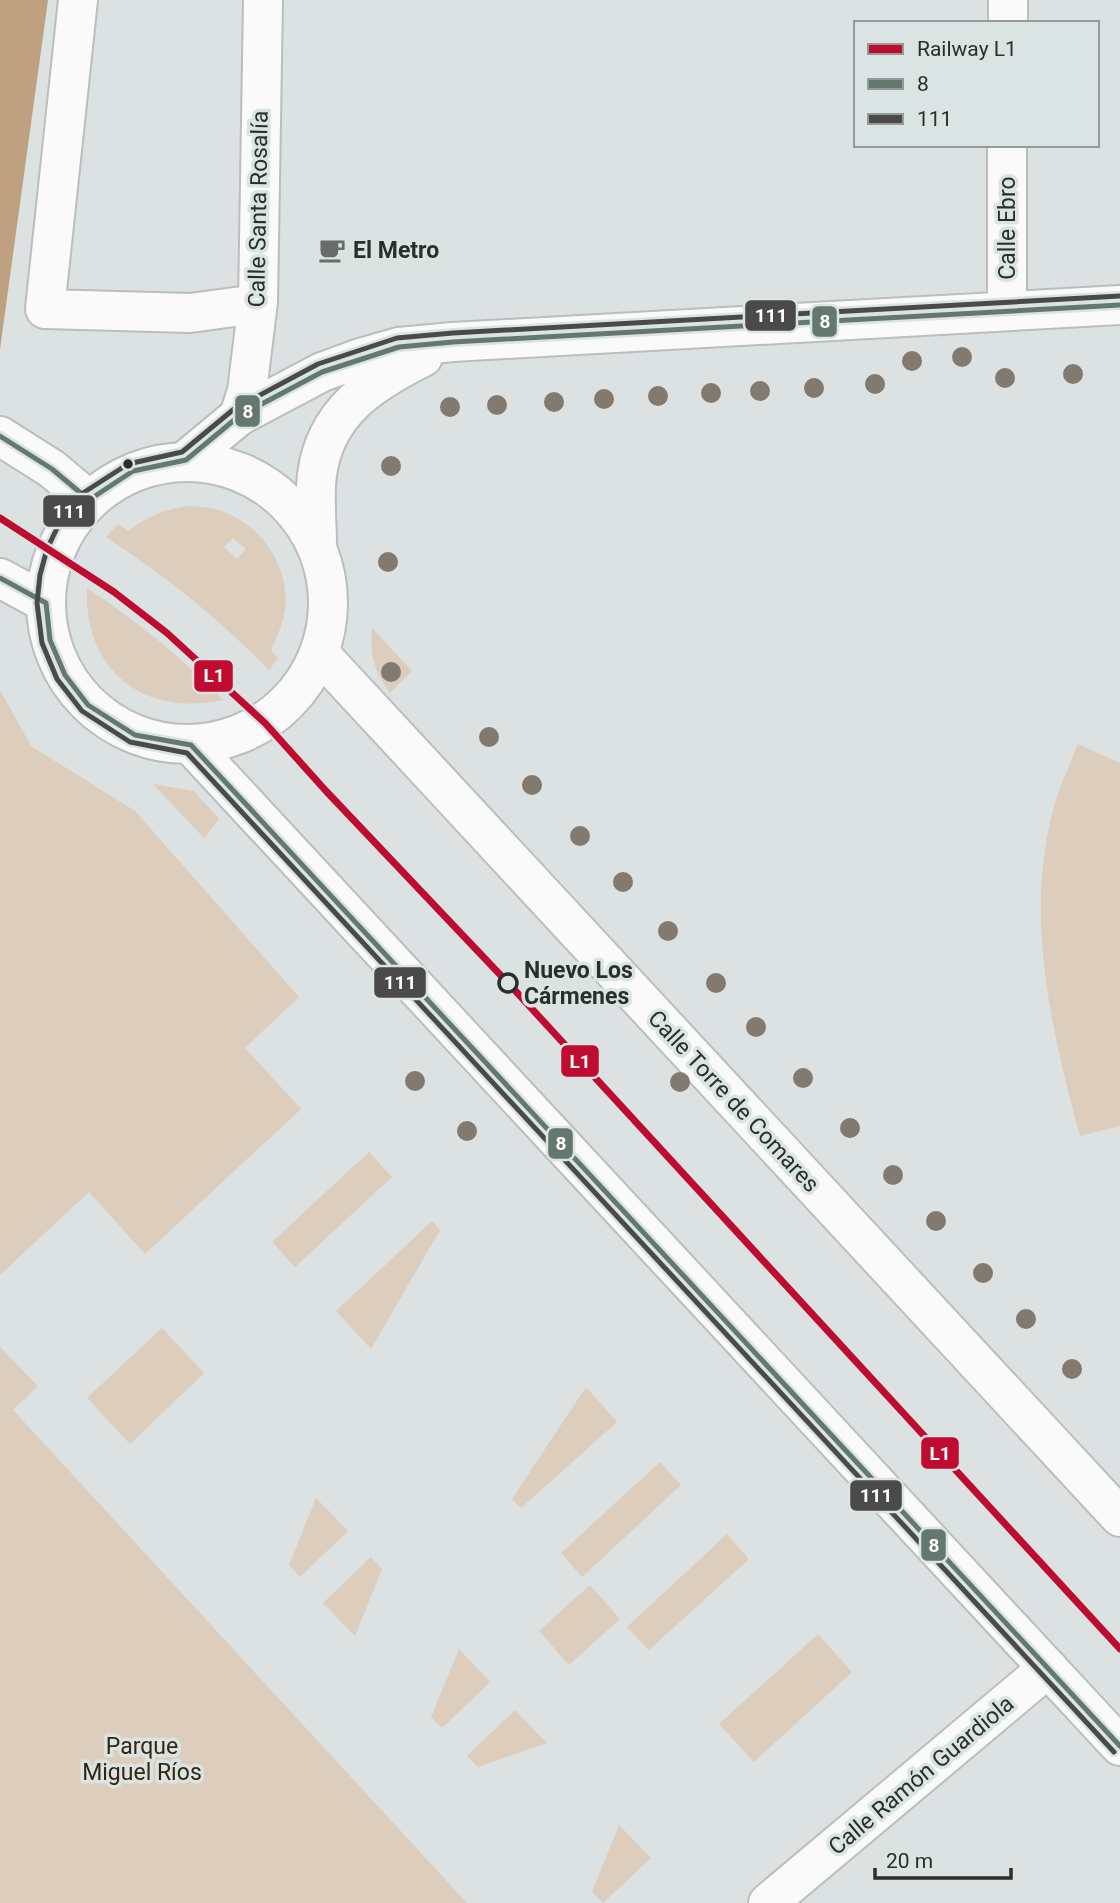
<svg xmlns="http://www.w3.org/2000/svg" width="1120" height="1903" font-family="Roboto,sans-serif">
  <rect width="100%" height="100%" fill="#dce1e1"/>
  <path fill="#dccdbc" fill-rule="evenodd" d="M191 506C200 507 210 507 218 510 260 523 290 565 285 609 283 624 277 637 271 650L278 658 269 670C216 616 169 579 106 537L118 524 128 531C151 515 164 509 191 506ZM233 538 246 549 237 559 224 547Z
    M87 588C137 621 181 657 223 700 143 717 84 670 87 588Z
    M372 628 412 671 390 693C374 670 370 657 372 628Z
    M0 690 31 746 135 811 299 997 245 1048 301 1109 145 1254 89 1192 0 1275Z
    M1078 744 1120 763V1126L1080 1136C1052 1031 1025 923 1052 814 1058 790 1069 767 1078 744Z
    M153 784 194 791 219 819 204 838Z
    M369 1152 392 1177 295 1267 272 1242Z
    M432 1221 440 1230 371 1349 336 1311Z
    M162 1328 204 1373 130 1444 87 1398Z
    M0 1347 38 1386 13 1410 467 1903H0Z
    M586 1387 617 1422 521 1508 512 1499Z
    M660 1462 681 1485 582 1577 561 1553Z
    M316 1498 348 1531 300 1577 289 1565Z
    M727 1534 749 1559 649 1650 627 1627Z
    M371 1557 382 1569 355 1636 323 1603Z
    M590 1585 620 1619 569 1665 539 1631Z
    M818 1634 852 1672 754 1762 719 1724Z
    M459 1649 490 1682 442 1728 431 1717Z
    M515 1710 547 1743 478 1767 467 1756Z
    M619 1825 651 1858 603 1903 592 1892Z"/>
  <path fill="#bfa181" d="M0 0H48L0 349Z"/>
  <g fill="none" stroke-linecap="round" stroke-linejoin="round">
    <g stroke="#babebe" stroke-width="42">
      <path id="minor" d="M78 0 45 309 190 313 242 306
        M1008 23V0
        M1007 311V145
        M239 416 247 391 258 302 263 0
        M768 1903 1048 1668"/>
    </g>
    <g stroke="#babebe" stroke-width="42">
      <path id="major" d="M0 436 52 469 89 500
        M186 460 239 416 322 372 360 358 399 347 453 342 1120 305
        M46 603a141 141 0 1 1 282 0a141 141 0 1 1-282 0Z
        M317 545C317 522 314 497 317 475 325 412 371 383 423 357
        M0 578 46 603
        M320 654 1120 1517
        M191 745 1120 1746"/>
    </g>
    <use href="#minor" stroke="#fafafa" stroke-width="38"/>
    <use href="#major" stroke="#fafafa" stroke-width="38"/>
    <g stroke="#d9e4e3" stroke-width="10">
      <path id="bus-1" d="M0 436 52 469 89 500 133 471 186 460 239 416 322 372 399 347 453 342 1120 305
        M0 578 46 603 50 640 65 675 88 705 135 735 191 745 1120 1746"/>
    </g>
    <g stroke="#d9e4e3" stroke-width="10">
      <path id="bus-2" d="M1114 1752 187 753 130 742 82 711 57 679 42 643 37 603 40 575 47 549 59 524 83 493 128 464 182 452 234 409 318 364 397 338 453 333 1120 296"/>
    </g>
    <use href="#bus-1" stroke="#64786e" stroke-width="5"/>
    <use href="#bus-2" stroke="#4a4a4a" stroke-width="5"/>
    <g stroke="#d9e4e3" stroke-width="12">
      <path id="rail-1" d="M0 518 114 592 167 633 265 723 326 791 510 985 1120 1649"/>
    </g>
    <use href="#rail-1" stroke="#c00b31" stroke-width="7"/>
  </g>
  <g fill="#827a6e">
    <circle cx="962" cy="357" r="10"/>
    <circle cx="912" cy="361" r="10"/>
    <circle cx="1073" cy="374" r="10"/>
    <circle cx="1005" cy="378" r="10"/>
    <circle cx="875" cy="384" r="10"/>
    <circle cx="814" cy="388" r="10"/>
    <circle cx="760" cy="391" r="10"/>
    <circle cx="711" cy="393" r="10"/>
    <circle cx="658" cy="396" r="10"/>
    <circle cx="604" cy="399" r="10"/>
    <circle cx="554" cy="402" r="10"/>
    <circle cx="497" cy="405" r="10"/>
    <circle cx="450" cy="407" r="10"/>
    <circle cx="391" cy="466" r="10"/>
    <circle cx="388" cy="562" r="10"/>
    <circle cx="391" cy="672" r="10"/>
    <circle cx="489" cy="737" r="10"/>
    <circle cx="532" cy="785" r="10"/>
    <circle cx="580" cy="836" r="10"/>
    <circle cx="623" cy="882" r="10"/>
    <circle cx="668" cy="931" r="10"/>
    <circle cx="716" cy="983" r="10"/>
    <circle cx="756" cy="1027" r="10"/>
    <circle cx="803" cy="1078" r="10"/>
    <circle cx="415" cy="1081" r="10"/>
    <circle cx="680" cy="1082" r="10"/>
    <circle cx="850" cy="1128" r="10"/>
    <circle cx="467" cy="1131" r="10"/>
    <circle cx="893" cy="1175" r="10"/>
    <circle cx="936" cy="1221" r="10"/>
    <circle cx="983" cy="1273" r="10"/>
    <circle cx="1026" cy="1319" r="10"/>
    <circle cx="1072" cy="1369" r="10"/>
  </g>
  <defs>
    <g id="cafe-bare" transform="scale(2.1)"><path d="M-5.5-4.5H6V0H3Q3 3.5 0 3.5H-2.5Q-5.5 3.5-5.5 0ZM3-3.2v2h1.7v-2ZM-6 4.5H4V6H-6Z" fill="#686d6c" stroke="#d9e4e3" stroke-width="2.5" paint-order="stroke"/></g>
  </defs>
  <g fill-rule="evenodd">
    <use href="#cafe-bare" x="332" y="250"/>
  </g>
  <circle fill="#2a2e2d" stroke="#d9e4e3" stroke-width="2.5" cx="128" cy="464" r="6"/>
  <circle fill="#d9e4e3" stroke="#2a2e2d" stroke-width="3.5" cx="508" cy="983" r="9"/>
  <g text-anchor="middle" stroke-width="7" stroke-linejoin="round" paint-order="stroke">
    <g font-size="23" fill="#2a2e2d" stroke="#d9e4e3">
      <text transform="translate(258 209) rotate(-89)" y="8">Calle Santa Rosalía</text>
      <text transform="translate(1007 228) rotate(-90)" y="8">Calle Ebro</text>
      <text transform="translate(734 1101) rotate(47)" y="8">Calle Torre de Comares</text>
      <text transform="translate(921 1775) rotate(-40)" y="8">Calle Ramón Guardiola</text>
    </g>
    <g font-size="23" font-weight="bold" fill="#2a2e2d" stroke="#d9e4e3" text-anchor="start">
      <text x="353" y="258">El Metro</text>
    </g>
    <g font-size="23" font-weight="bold" fill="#2a2e2d" stroke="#d9e4e3" text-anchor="start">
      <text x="524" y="978">Nuevo Los<tspan x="524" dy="26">Cármenes</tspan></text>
    </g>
    <g font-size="23" fill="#38250f" stroke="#d9e4e3">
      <text x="142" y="1754">Parque<tspan x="142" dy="26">Miguel Ríos</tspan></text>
    </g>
  </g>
  <g stroke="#d9e4e3" stroke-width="2.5">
    <rect x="744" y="299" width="53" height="33" rx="7" fill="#4a4a4a"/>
    <rect x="811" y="305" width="27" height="33" rx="7" fill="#64786e"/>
    <rect x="234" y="394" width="27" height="34" rx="7" fill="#64786e"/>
    <rect x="42" y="494" width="54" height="34" rx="7" fill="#4a4a4a"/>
    <rect x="193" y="659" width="41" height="34" rx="7" fill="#c00b31"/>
    <rect x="373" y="966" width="54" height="33" rx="7" fill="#4a4a4a"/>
    <rect x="560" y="1044" width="40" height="34" rx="7" fill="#c00b31"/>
    <rect x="547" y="1127" width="27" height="33" rx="7" fill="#64786e"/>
    <rect x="920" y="1436" width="40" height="34" rx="7" fill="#c00b31"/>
    <rect x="849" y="1479" width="54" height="33" rx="7" fill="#4a4a4a"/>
    <rect x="920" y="1528" width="27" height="34" rx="7" fill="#64786e"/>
  </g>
  <g font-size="19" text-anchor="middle" font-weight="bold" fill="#fff">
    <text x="771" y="322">111</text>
    <text x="825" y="328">8</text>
    <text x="248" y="418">8</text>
    <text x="69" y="518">111</text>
    <text x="214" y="682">L1</text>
    <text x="400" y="989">111</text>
    <text x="580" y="1068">L1</text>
    <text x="561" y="1150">8</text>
    <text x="940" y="1460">L1</text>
    <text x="876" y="1502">111</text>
    <text x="934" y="1552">8</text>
  </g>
  <rect x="854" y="21" width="245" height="126" fill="#d9e4e3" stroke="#939b9a" stroke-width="2"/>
  <rect x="868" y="44" width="35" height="10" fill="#c00b31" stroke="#939b9a" stroke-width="2"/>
  <text x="917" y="56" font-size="21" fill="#2a2e2d">Railway L1</text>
  <rect x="868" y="79" width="35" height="10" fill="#64786e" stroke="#939b9a" stroke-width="2"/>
  <text x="917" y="91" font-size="21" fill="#2a2e2d">8</text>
  <rect x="868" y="114" width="35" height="10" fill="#4a4a4a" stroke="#939b9a" stroke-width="2"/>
  <text x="917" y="126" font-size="21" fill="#2a2e2d">111</text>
  <path d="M875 1868v10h136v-10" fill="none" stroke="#2a2e2d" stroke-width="3.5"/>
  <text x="886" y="1868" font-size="21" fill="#2a2e2d" stroke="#d9e4e3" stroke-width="5" paint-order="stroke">20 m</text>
</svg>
